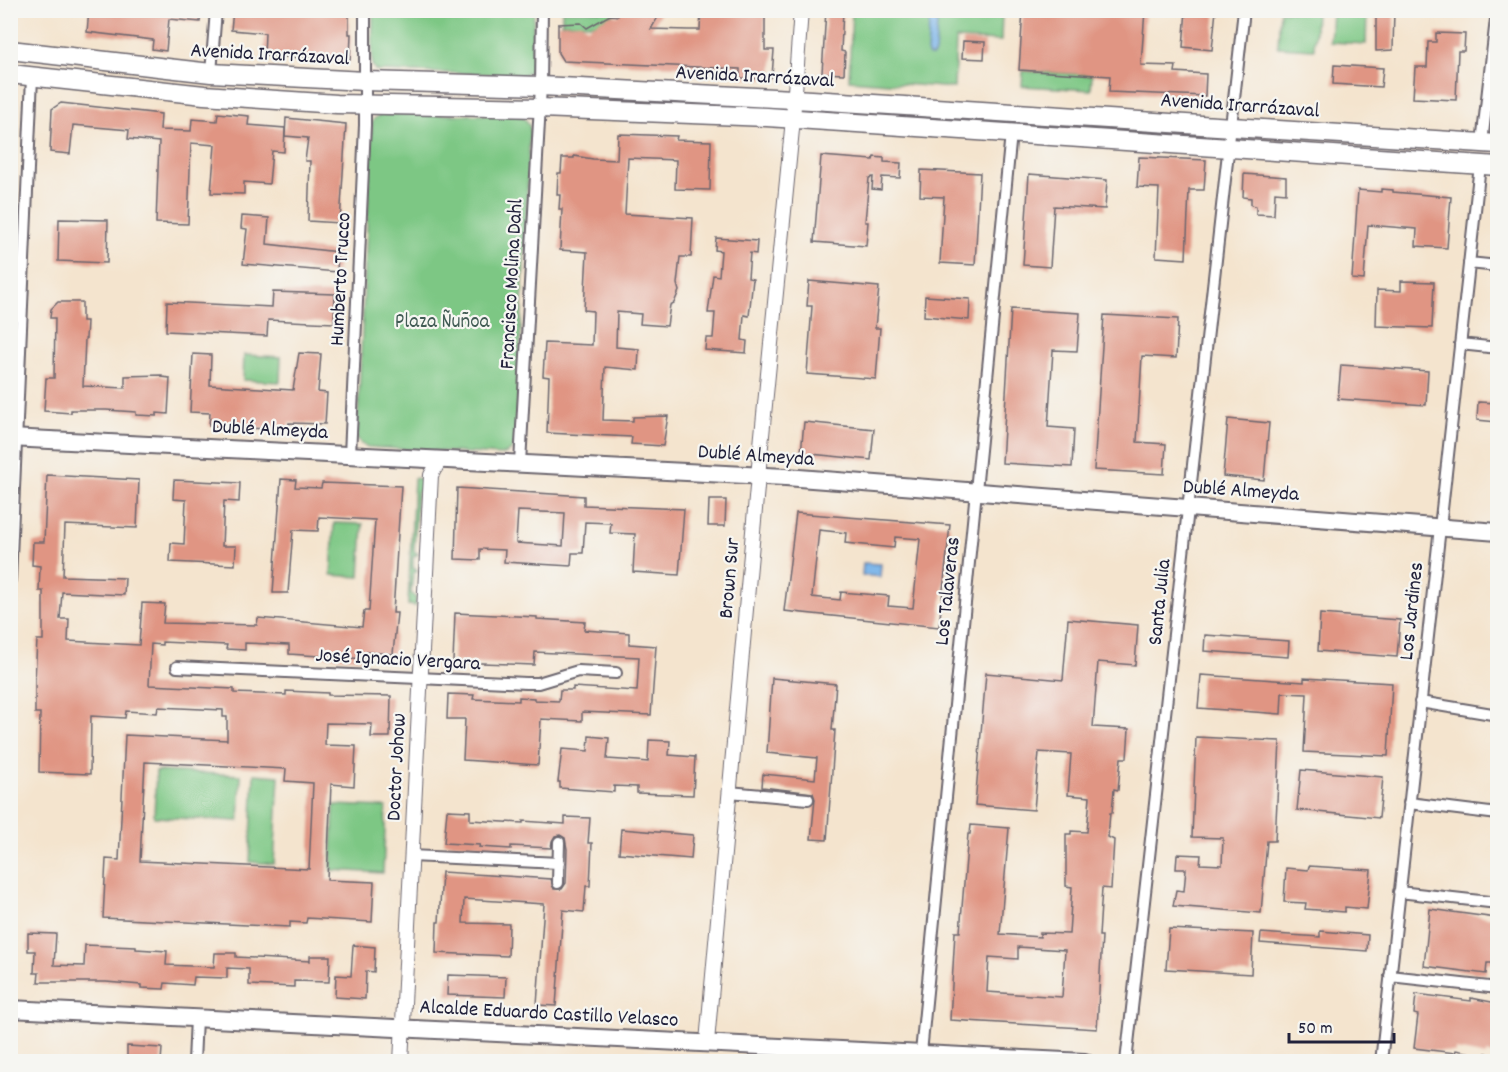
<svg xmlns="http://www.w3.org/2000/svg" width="1508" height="1072" font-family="Dekko,sans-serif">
  <rect width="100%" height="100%" fill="#f6f6f2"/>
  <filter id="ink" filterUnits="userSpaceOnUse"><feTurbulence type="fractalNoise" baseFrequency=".0167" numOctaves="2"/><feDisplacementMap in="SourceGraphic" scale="12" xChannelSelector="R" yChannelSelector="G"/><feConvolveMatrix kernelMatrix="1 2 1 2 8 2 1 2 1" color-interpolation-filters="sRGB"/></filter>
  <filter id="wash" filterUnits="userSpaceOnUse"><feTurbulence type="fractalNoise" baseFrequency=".008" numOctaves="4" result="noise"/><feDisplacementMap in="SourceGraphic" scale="24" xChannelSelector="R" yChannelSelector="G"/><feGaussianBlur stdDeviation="1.35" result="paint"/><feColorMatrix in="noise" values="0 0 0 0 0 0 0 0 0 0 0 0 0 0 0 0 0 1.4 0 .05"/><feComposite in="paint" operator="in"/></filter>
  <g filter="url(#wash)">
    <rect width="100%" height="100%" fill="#f4e4ce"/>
    <path fill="#7dc784" stroke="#507460" stroke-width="1.5" d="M373 11H534L531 71 523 75 376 71 372 65Z
      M562 11H619L595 24 562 23Z
      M852 11H1002L1001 41 956 39 954 88 849 80Z
      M1280 11H1316L1314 49 1278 47Z
      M1332 11H1367L1366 44 1330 42Z
      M1023 71 1092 75 1091 90 1022 86Z
      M381 114 518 115C525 118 528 121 530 128L516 442C513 450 509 453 501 455L368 447 361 444 357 438 372 123 374 119Z
      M244 355 281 357 280 382 243 380Z
      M414 478 421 479 422 489 417 493 414 551 418 554 413 557V568L418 571 413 573 411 593 416 598V606L408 605Z
      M334 523 363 524 360 577 331 575Z
      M156 771 241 775 239 821 154 817Z
      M254 774 279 776 274 864 250 862Z
      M334 805 386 807 383 873 331 870Z"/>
    <path fill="#78b3e9" stroke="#4d6a92" stroke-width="1.5" d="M930 11H938L935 53 933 56H929L927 52Z
      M863 563 881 564 880 577 862 575Z"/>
    <g id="blocks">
      <path fill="#e09583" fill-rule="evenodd" d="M89 10 167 12V10H201L200 22 169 19 166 51 152 49 153 40 87 32Z
        M233 10H349V34H351L350 60 264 56 265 33 231 30Z
        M621 10H662L651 29 688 30H700L701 10H731V14L765 15V50H774L772 76 768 79 740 78V69L563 61 558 53V24L581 23 587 28 610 15 618 16Z
        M826 10H843L841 51 845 52 844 74 822 73Z
        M1023 10H1145L1141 65 1176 66 1175 72 1206 74 1205 96 1109 92 1110 76 1019 70Z
        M1186 10H1216L1212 50 1183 47Z
        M1376 10H1394L1393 50 1376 51Z
        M1436 33 1465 34 1464 51H1458L1456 100 1413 98 1415 67H1427L1428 42H1436Z
        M963 41 985 42 984 59 962 58Z
        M1334 65 1383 68 1381 87 1333 84Z
        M61 103 161 114 160 130 191 131 192 119 217 121 218 113 249 116 248 125 285 128 284 152 272 151 269 184 244 182V194L211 193 215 145 191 143 188 224 156 223 159 142 128 139 129 130 73 125 70 154 50 152 52 109Z
        M286 118 346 124 340 223 308 221 310 161H305L308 138 285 136Z
        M618 134 677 136 676 140 711 141 710 190 675 189 676 160 628 158 625 214 693 218 691 257H680L677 284 679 291 674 303 670 305 667 326 640 324 641 314 617 312 616 347 639 349 638 370 605 367 603 420 633 421V417L668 416 663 446 631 444 632 437 547 433 549 377 543 376 545 343 592 345 593 311 584 310 587 252 560 250 562 209H559L560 195H557L558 173H561L562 158H574V156L593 159 617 160Z
        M821 156 873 160 874 157 884 158V162L901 163 900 178 882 177 881 190 872 189 873 177 869 178 865 222H868L866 246 814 242Z
        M1139 157 1206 160 1204 190H1189L1186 259 1156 257 1159 188 1137 187Z
        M921 170 980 173 975 265 940 263 944 197 920 196Z
        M1029 174 1107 180 1105 209 1054 206 1050 267 1023 265Z
        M1244 174 1286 177V193L1275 192 1274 215 1256 214V206L1251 205V198L1243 197Z
        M1381 189 1393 190V192L1451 197 1447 248 1416 246 1417 229 1368 225 1364 280 1352 279 1358 190 1381 192Z
        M242 216 269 218 267 244 338 252 337 272 243 264 247 229 241 228Z
        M59 219 108 220 107 263 58 261Z
        M716 238 757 241 756 254 750 253 748 278 753 279 749 316 744 315 742 340 747 341 746 353 705 350 706 338H713L715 313H708L713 275 719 276 721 251 715 250Z
        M809 281 879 287 875 328H880L876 379 807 374 812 306H807Z
        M1401 281 1434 282 1432 328 1376 326 1377 290 1401 291Z
        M273 292 335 294 334 323 268 320 267 336 166 331 167 302 272 307Z
        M925 296 970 299 969 320 924 316Z
        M58 302H82V321H87L86 339H85L83 386 125 388V376L162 375V377L170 378 168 414 157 413V416L136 415V412L106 410H71V413L44 411 46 378H54L55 318H50L51 309Z
        M1011 309 1080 313 1077 351 1053 350 1048 427 1074 429 1072 467 1002 463Z
        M1104 315 1178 319 1176 358 1142 356 1137 442 1166 444 1164 474 1094 470Z
        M299 353 321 354 318 392 327 393 325 424 289 423V430L209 426 210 413 190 412 193 354 211 355 210 385 293 390Z
        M1341 365 1428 371 1426 405 1338 399Z
        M1478 402 1497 403V422L1477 420Z
        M1228 419 1269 423 1264 480 1223 476Z
        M804 422 874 429 871 460 801 453Z
        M47 475 139 480 137 528 65 525 63 576 125 578 124 595 62 592 60 619H69L68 641 139 645 142 603 165 604 163 623 257 625 258 618 362 627 364 611H369L375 520 319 517 318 531 293 530 288 593H273L281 479 296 480 295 487 321 488 322 483 401 486 393 613H397L393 654 366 652V659L289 654V645L245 643V650L226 649 227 645 162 642V645L151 644 149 685 234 689V693L286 695V691L328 693V695L391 696 390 737H371L372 724 326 723 325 745 356 746 354 786 331 784 327 880 374 882 372 922 307 918 306 923 290 922V927L103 918 106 859 119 860 125 735 227 740V717H223V710L158 707 157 713 126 711 125 718 91 716 90 774 39 772 40 713H35V680L37 640H43V591H39L40 566 32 565 33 542H44ZM145 762 286 769 285 781 313 783 309 869 140 861Z
        M174 480 240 483 239 502 224 501 222 546H236L235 565 170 562 171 543 184 544 186 500 173 499Z
        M457 488 584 496V505L684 509 679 575 633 572 635 534 610 533 611 523 585 522 583 553H572L571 566 504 562 505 550 480 549V560L455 559ZM518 511 565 513 563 546 516 543Z
        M709 500H726L725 526H708Z
        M796 513 950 525 939 627 784 611ZM819 530 846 533 845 543 894 548 895 537 920 539 913 608 888 606 889 596 841 592 840 600 812 597Z
        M455 613 537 617V619L585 622 584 630 629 633V644L656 646 651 715 582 712V721L541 719 538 765 463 760 465 719H447L448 694 474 695 473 699 519 701V697L534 698V700L559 701 560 690H573V687L637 691 639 657 535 652 534 665 453 662Z
        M1320 614 1400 620 1397 657 1318 651Z
        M1068 619 1138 625 1135 665 1098 662 1093 727 1129 729 1127 758H1121L1118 790 1114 789 1112 813H1110L1108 837 1114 840 1111 889 1102 888 1099 936H1102L1097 1029 950 1020 955 932H960L968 834H970L971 825 1009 828 1000 934 1040 937V933L1069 934 1072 887 1066 886V834H1071V831L1087 832 1090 797 1068 795 1071 754 1039 752 1034 810 975 805 986 673 1063 680ZM1018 947 1065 950 1062 997 987 992 989 957 1018 959Z
        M1205 635 1289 641 1288 657 1204 651Z
        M1201 675 1304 682V678L1392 683 1388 756 1304 752 1307 694 1282 693 1281 714 1198 708Z
        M772 678 836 684 832 730H835L827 840 811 839 815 799 813 793 762 787 763 774 815 779 817 758 767 753Z
        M589 736 609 738 607 759 638 761 648 762 649 740 670 741 669 755 695 757 693 795 637 793V787L614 786V792L560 788V782H558L562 749 588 751Z
        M1196 737 1280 741 1275 841H1267L1261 913 1173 906 1176 890 1184 891 1186 869H1176L1177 854 1201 855 1200 864 1222 865 1223 838 1192 837Z
        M1301 770 1383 777 1379 818 1297 810Z
        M447 810 470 811V820L523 823V821L565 824V817L590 818 588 843H592L590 886H586L584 912 563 910 556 1006 537 1005 544 904 464 899 463 923 509 924 508 956 436 953 437 922H439L442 872 551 879 554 889H562L566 883 567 849 565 838 560 835 555 836 552 841 551 848 511 846V849L479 847 480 845 444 843Z
        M621 829 693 835 691 859 619 853Z
        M1309 866 1371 870 1367 909 1345 907V912L1305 909 1306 903 1284 902 1286 868 1308 870Z
        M1430 909 1496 918 1494 963H1487L1486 974 1424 966Z
        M1169 929 1253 933 1251 974 1166 969Z
        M1320 931 1368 935 1367 951 1260 943 1261 933 1320 937Z
        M28 933 56 934 54 965 84 966 85 945 136 947V949L167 951 166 965 214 967 215 953H236V957L310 961V956H330L329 982 294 981V987L249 985V969L227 968V978L194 977 193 985 165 983 164 989 141 988V985L106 982H38L39 973H34L35 951H28Z
        M353 945 375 947 374 972 366 971 365 999 335 997 336 975 351 976Z
        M448 975 506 977 505 997 447 995Z
        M1416 994 1471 1001V998L1497 1003V1056L1486 1053V1056L1456 1050 1455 1053 1414 1048 1418 1015 1414 1014Z
        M127 1046 162 1048 161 1062H127Z"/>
    </g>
  </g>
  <g filter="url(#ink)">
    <use href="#blocks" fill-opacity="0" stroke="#6c666e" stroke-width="1.5"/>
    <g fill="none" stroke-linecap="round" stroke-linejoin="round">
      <g stroke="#6c666e" stroke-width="14">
        <path id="minor" d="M211 73 216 10
          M1482 143 1497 10
          M1469 263 1498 266
          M1460 344 1498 348
          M350 455 365 125V10
          M520 463 541 86 542 10
          M10 580 32 77
          M177 667 526 683H538L578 671 616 673
          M1420 702 1498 715
          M729 792 808 799
          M1409 803 1498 814
          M411 856 559 863
          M558 883 559 842
          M1399 892 1498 903
          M1390 976 1498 988
          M921 1053 1011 133
          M194 1062 196 1018
          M802 1062 803 1046
          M1126 1062 1244 10
          M1381 1062 1480 165"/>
      </g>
      <g stroke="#6c666e" stroke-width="16">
        <path id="tertiary" d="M707 1042 758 476 793 119 801 10
          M401 1062 431 475 440 460"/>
      </g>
      <g stroke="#6c666e" stroke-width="20">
        <path id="secondary" d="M10 438 786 477 1498 532
          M10 1009 1085 1062"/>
      </g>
      <g stroke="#6c666e" stroke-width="21">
        <path id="primary" d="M10 50 211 73 365 81 541 86 812 100 1498 144
          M10 74 204 95 337 104 540 108 767 117 1498 166"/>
      </g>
      <use href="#minor" stroke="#fff" stroke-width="10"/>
      <use href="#tertiary" stroke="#fff" stroke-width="14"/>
      <use href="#secondary" stroke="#fff" stroke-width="16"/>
      <use href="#primary" stroke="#fff" stroke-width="18"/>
    </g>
  </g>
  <g text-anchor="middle" stroke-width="4.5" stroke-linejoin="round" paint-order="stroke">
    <g font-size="21" fill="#22223b" stroke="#f6f6f2">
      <text transform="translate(270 53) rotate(3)" y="7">Avenida Irarrázaval</text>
      <text transform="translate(755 75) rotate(3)" y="7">Avenida Irarrázaval</text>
      <text transform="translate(1240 104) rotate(4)" y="7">Avenida Irarrázaval</text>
      <text transform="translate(339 279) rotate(-87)" y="7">Humberto Trucco</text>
      <text transform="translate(510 284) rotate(-87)" y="7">Francisco Molina Dahl</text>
      <text transform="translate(270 428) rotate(3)" y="7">Dublé Almeyda</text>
      <text transform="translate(756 454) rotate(4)" y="7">Dublé Almeyda</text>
      <text transform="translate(1241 489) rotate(4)" y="7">Dublé Almeyda</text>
      <text transform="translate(728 578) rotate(-85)" y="7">Brown Sur</text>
      <text transform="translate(946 591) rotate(-84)" y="7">Los Talaveras</text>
      <text transform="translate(1158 602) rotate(-84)" y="7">Santa Julia</text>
      <text transform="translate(1410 611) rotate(-84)" y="7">Los Jardines</text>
      <text transform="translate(398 658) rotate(3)" y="7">José Ignacio Vergara</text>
      <text transform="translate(395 767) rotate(-87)" y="7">Doctor Johow</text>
      <text transform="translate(549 1012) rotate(3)" y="7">Alcalde Eduardo Castillo Velasco</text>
    </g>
    <g font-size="21" fill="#425c55" stroke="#f6f6f2">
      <text x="442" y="327">Plaza Ñuñoa</text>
    </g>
  </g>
  <rect width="1508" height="1072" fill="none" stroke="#f6f6f2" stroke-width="36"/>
  <path d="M1289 1033v9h105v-9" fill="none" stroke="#22223b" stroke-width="3"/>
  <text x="1298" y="1033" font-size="18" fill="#22223b" stroke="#f6f6f2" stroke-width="4.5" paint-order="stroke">50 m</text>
</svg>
